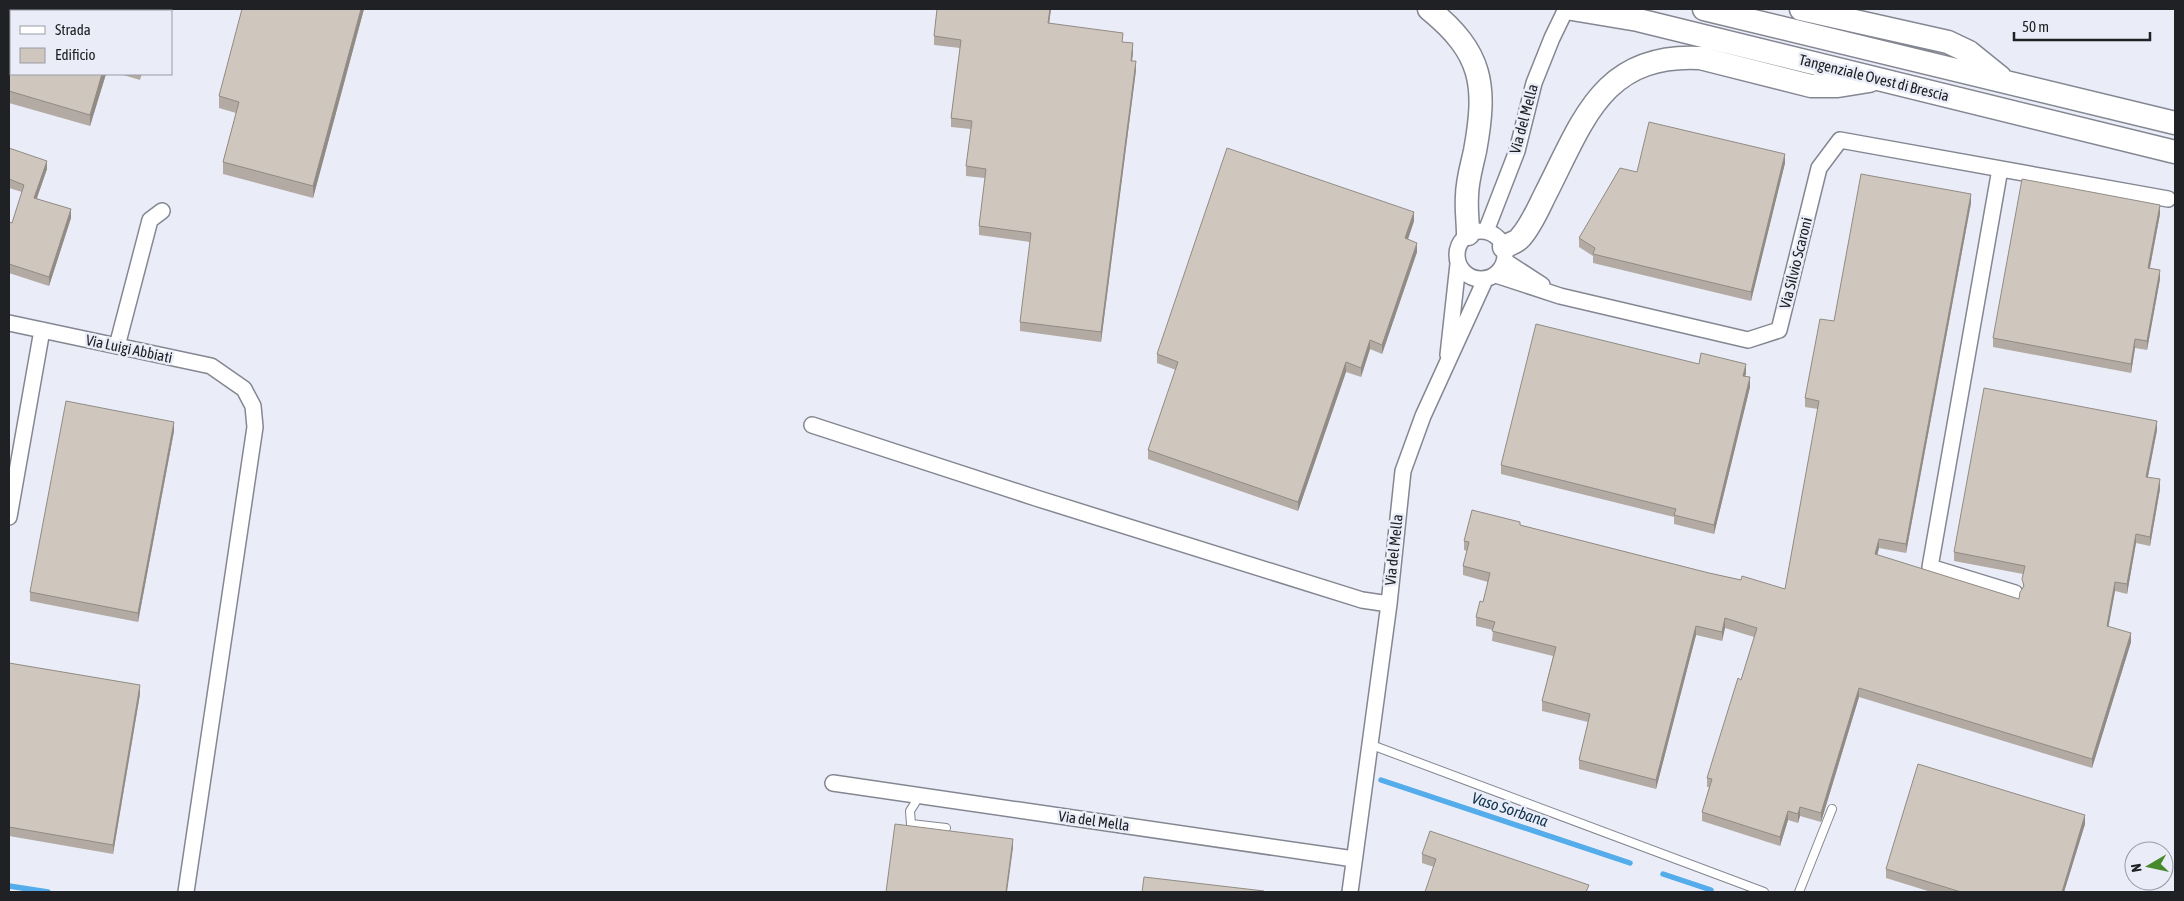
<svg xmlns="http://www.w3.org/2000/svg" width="2184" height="901" font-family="'Asap Condensed',sans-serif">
  <rect width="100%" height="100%" fill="#eaedf8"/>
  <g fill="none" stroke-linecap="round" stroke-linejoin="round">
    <path stroke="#54acea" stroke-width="5.5" d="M1381 780 1630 863
      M1663 874 1711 890
      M9 886 48 892"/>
    <g stroke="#848791" stroke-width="10">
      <path id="lane" d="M1369 744 1764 892
        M920 795 910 811 911 824 946 828
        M1799 892 1832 809"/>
    </g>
    <g stroke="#848791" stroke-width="18">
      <path id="street" d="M2000 169 1930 567 2015 593
        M1457 255a24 24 0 1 1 48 0a24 24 0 1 1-48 0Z
        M1486 231 1517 151 1534 83 1552 38 1566 9
        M1505 261 1542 285
        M1496 275 1560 296 1748 340 1779 330 1819 168 1840 140 2168 199
        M9 323 211 366 244 389 253 406 255 427 186 892
        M117 346 150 220 162 211
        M1448 355 1458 264
        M812 425 1036 498 1362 600 1389 604
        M9 517 42 330
        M833 783 1354 859
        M1350 892 1389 604 1403 471 1423 416 1485 280"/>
    </g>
    <g stroke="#848791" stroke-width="25">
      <path id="primary" d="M1429 9C1483 53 1487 85 1475 151 1472 165 1467 181 1467 196 1466 209 1468 222 1468 234
        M1572 9 1638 20 2175 152
        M1704 9 2175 123
        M1801 9 1948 42 1969 52 2000 77
        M1504 247C1509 244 1517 242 1520 238 1531 226 1538 209 1545 195 1583 121 1602 53 1700 58L1811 86H1838L1869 81"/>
    </g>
    <use href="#lane" stroke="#fff" stroke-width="8"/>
    <use href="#street" stroke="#fff" stroke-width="15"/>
    <use href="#primary" stroke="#fff" stroke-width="22"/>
  </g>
  <path fill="#b2aaa3" d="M9 9H161L160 11H11V74H106L90 126 9 103Z
    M364 9 313 198 223 174V162L236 113 219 108V96Z
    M937 9H1051L1049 23 1123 42 1133 52 1132 61 1136 70 1101 342 1020 331V322L1030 242 979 235V226L985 178 966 176V166L971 129 951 127V118L960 48 934 45V36Z
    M120 74H142L140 80Z
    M9 148 47 169 37 198 71 218 49 286 9 273V222L12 223 22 192 9 188Z
    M1785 163 1751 301 1593 263V256L1579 247V238Z
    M1971 203 1906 553 1879 548 1877 555 2019 599 2023 588V574L1954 561V552L2157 430 2148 477 2160 489 2150 546 2136 543 2127 594 2115 591 2108 626 2131 642 2092 768 1859 697 1821 822 1800 816 1798 823 1788 820 1780 846 1702 821V812L1709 787H1707V778L1741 680 1754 637 1725 628 1722 641 1696 635 1656 789 1579 769V760L1588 722 1542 711V701L1553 656 1492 641 1493 630 1476 626V617L1483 602 1488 582 1463 575V566L1467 551 1464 550V541L1520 525 1709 573 1785 589 1818 409 1805 407V398L1834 321Z
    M2160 214 2150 268 2160 279 2147 350 2135 348 2131 373 1993 347V338Z
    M1414 221 1408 239 1417 252 1382 354 1370 349 1361 377 1346 372 1298 511 1148 459V450L1176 370 1157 363V354Z
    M1699 364 1746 373 1745 376 1750 387 1714 534 1674 524V517L1501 474V465Z
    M174 431 138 622 30 601V592Z
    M9 663 140 694 113 854 9 836Z
    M2085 824 2064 892H1931L1886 878V869Z
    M1422 854 1589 892 1434 867 1422 863Z"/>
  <path fill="#918b85" d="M361 9H364L313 198V186Z
    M1050 9H1051L1048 32V23Z
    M1133 43V52L1131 70V61Z
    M1136 61V70L1101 342V332Z
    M102 74H106L90 126V115Z
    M1785 154V163L1751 301V292Z
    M47 161V169L34 206V198Z
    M1971 194V203L1906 553V544Z
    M2160 205V214L2148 277V268Z
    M71 209V218L49 286V277Z
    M1414 212V221L1405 248V238Z
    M1417 243V252L1382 354V345Z
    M2160 270V279L2147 350V341Z
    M2135 339V348L2131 373V364Z
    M1370 340V349L1361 377V368Z
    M1346 362V372L1298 511V502Z
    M1746 364V373L1743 385V376Z
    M1750 377V387L1714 534V525Z
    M10 383V392L9 399V390Z
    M2157 421V430L2146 486V477Z
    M174 422V431L138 622V613Z
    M2160 479V489L2150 546V537Z
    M2136 534V543L2127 594V584Z
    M1879 539V548L1875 564V554Z
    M2115 582V591L2107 635V626Z
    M1725 618V628L1722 641V632Z
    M1696 626V635L1656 789V780Z
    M2131 633V642L2092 768V759Z
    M140 685V694L113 854V845Z
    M1859 688V697L1821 822V813Z
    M1800 807V816L1798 823V814Z
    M1788 811V820L1780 846V837Z
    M2085 815V824L2064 892H2062Z
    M1013 839V848L1007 892H1006Z"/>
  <path fill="#cfc6be" stroke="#918b85" d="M9 9H157V11H11V74H102L90 115 9 91Z
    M242 9H361L313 186 223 162 239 102 219 96Z
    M937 9H1050L1048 23 1123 33 1122 42 1133 43 1131 61H1136L1101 332 1020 322 1031 233 979 226 986 169 966 166 972 121 951 118 961 40 934 36Z
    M1649 122 1785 154 1751 292 1593 254 1595 248 1579 238 1620 168 1637 172Z
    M9 148 47 161 34 198 71 209 49 277 9 264V222L12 223 24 185 9 179Z
    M1227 148 1414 212 1405 238 1417 243 1382 345 1370 340 1361 368 1346 362 1298 502 1148 450 1178 362 1157 354Z
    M1861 174 1971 194 1906 544 1879 539 1875 554 2019 599 2020 592 2024 586 2022 579 2025 566 1954 552 1984 388 2157 421 2146 477 2160 479 2150 537 2136 534 2127 584 2115 582 2107 626 2131 633 2092 759 1859 688 1821 813 1800 807 1798 814 1788 811 1780 837 1702 812 1712 779 1707 778 1738 678 1741 680 1757 628 1725 618 1722 632 1696 626 1656 780 1579 760 1590 714 1542 701 1556 647 1492 631 1495 622 1476 617 1480 601 1483 602 1490 573 1463 566 1469 542 1464 541 1472 510 1520 522V525L1709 573 1741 580 1742 576 1785 589 1819 401 1805 398 1820 319 1834 321Z
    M2022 179 2160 205 2148 268 2160 270 2147 341 2135 339 2131 364 1993 338Z
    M1536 324 1699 364 1701 353 1746 364 1743 376 1750 377 1714 525 1674 515 1676 509 1501 465Z
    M66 401 174 422 138 613 30 592Z
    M9 663 140 685 113 845 9 827Z
    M1918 764 2085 815 2062 892H1961L1886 869Z
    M895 824 1013 839 1006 892H886Z
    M1430 831 1589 885 1586 892H1425L1436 859 1422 854Z
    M1144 877 1264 891V892H1142Z"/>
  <g text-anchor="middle" stroke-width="5" stroke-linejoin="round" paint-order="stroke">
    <g font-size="15" fill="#202125" stroke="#eaedf8">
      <text transform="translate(1874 78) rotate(14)" y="5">Tangenziale Ovest di Brescia</text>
      <text transform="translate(1524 119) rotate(-75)" y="5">Via del Mella</text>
      <text transform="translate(1796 263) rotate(-76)" y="5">Via Silvio Scaroni</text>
      <text transform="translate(129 349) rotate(12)" y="5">Via Luigi Abbiati</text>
      <text transform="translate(1394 550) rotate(-84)" y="5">Via del Mella</text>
      <text transform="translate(1094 821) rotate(8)" y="5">Via del Mella</text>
    </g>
    <g font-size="16" font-style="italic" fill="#0f344e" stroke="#eaedf8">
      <text transform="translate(1510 809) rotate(18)" y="6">Vaso Sorbana</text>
    </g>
  </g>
  <rect width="2184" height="901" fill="none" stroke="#202125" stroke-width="20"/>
  <rect x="10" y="10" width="162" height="65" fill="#eaedf8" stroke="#999ba4"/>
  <rect x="20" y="26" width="25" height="8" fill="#ffffff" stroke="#999ba4"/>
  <text x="55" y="35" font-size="15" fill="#202125">Strada</text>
  <rect x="20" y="48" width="25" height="15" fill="#cfc6be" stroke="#999ba4"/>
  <text x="55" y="60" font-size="15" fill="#202125">Edificio</text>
  <g transform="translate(2149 866) rotate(261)"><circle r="24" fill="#eaedf8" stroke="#999ba4"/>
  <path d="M0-4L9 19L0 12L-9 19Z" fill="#48892b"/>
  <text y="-8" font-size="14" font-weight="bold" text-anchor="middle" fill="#202125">N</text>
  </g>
  <path d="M2014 32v8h136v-8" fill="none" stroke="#202125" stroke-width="2.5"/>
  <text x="2022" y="32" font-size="15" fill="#202125" stroke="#eaedf8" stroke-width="4" paint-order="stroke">50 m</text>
</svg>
